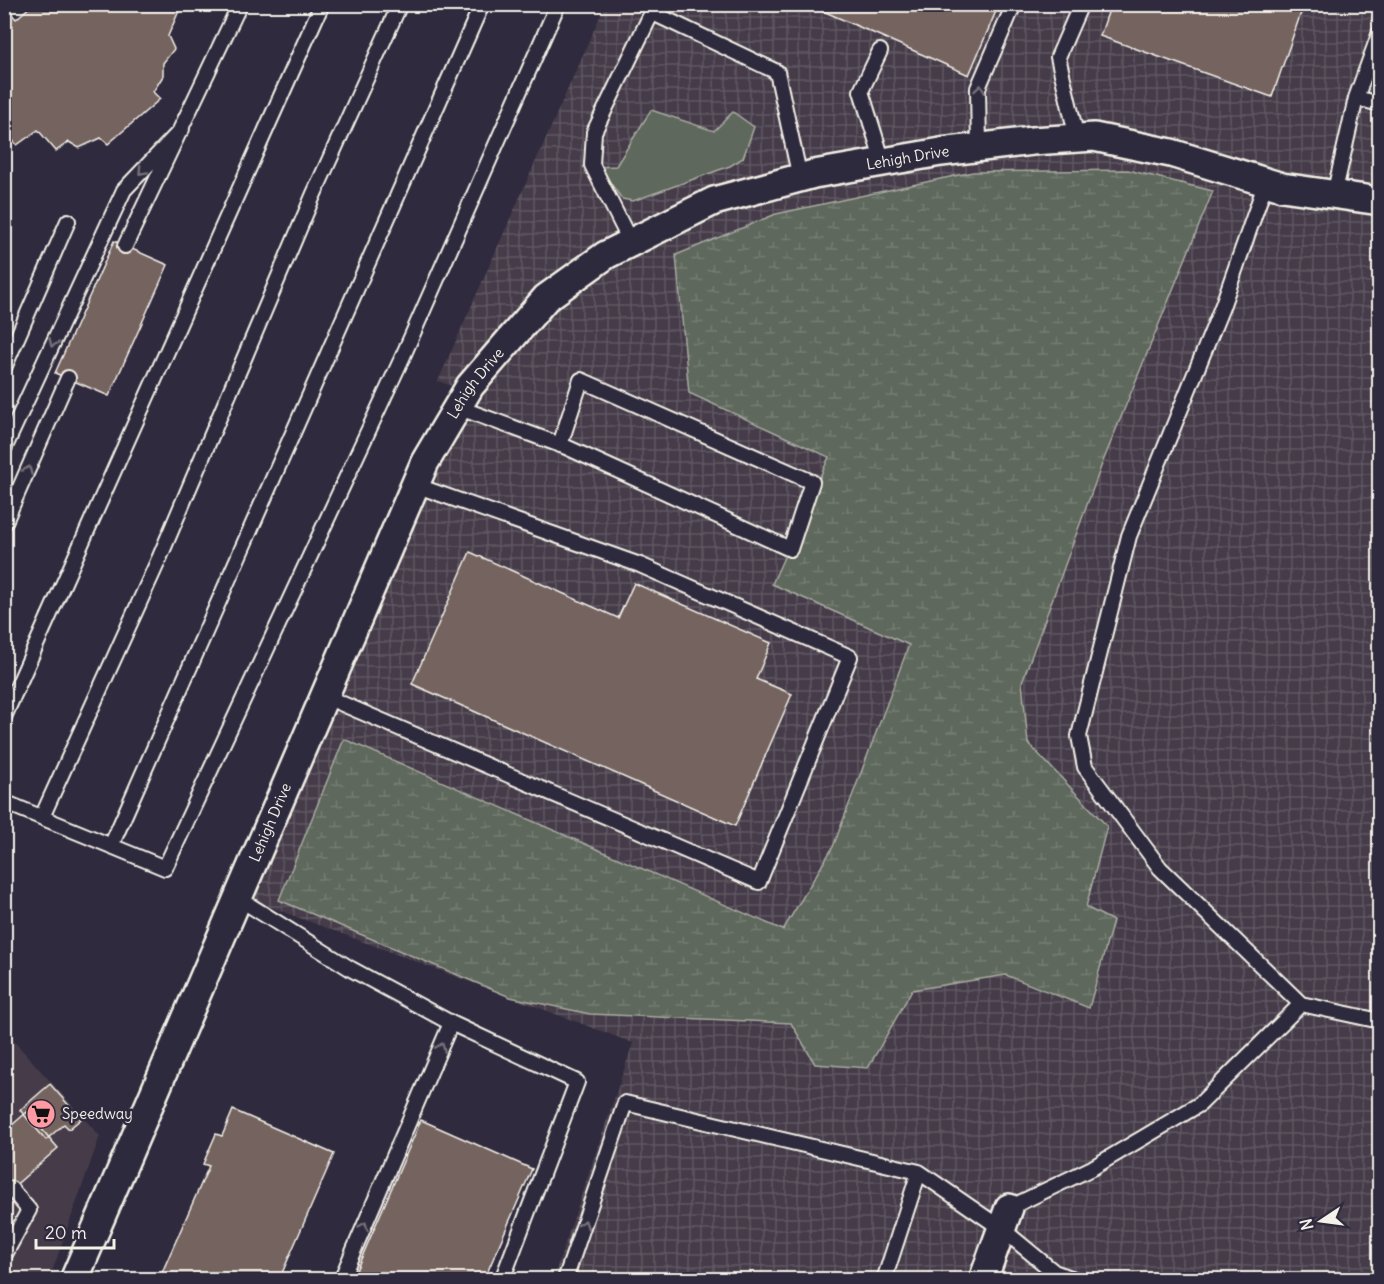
<svg xmlns="http://www.w3.org/2000/svg" width="1384" height="1284" font-family="Delius,sans-serif">
  <defs>
    <pattern id="industrial-grid" width="8" height="8" patternUnits="userSpaceOnUse" patternTransform="scale(1.5)"><rect width="8" height="8" fill="#443b48"/><path d="M0 4h8M4 0v8" fill="none" stroke="#605862"/></pattern>
    <pattern id="wetland-marsh" width="20" height="14" patternUnits="userSpaceOnUse" patternTransform="scale(1.5)"><rect width="20" height="14" fill="#5e675b"/><path d="M1 5h8M5 5V1M11 12h8M15 12V8" fill="none" stroke="#767d73"/></pattern>
  </defs>
  <rect width="100%" height="100%" fill="#2f2a3d"/>
  <filter id="ink" filterUnits="userSpaceOnUse"><feTurbulence type="fractalNoise" baseFrequency=".0167" numOctaves="2"/><feDisplacementMap in="SourceGraphic" scale="12" xChannelSelector="R" yChannelSelector="G"/><feConvolveMatrix kernelMatrix="1 2 1 2 8 2 1 2 1" color-interpolation-filters="sRGB"/></filter>
  <g filter="url(#ink)">
    <path fill="#443b48" d="M4 1030 100 1136 51 1275 45 1279H5Z"/>
    <path fill="url(#industrial-grid)" d="M605 5H1379V1279H553L633 1043 246 898 320 728 473 394 438 381Z"/>
    <path fill="#5e675b" stroke="#a9aca2" stroke-width="1.5" d="M651 110 714 131 733 112 754 127 743 158 730 166 633 201 622 199 599 167 616 166Z"/>
    <path fill="url(#wetland-marsh)" stroke="#a9aca2" stroke-width="1.5" d="M1128 170 1213 191 1102 464 1022 682 1028 743 1107 826 1086 907 1113 921 1089 1008 1006 975 912 990 868 1068 815 1064 791 1023 590 1014 510 997 279 900 344 739 783 930 833 847 909 645 772 584 829 457 689 393 676 255 776 214 973 172Z"/>
    <path fill="#746461" stroke="#f4f1e8" stroke-width="1.5" d="M33 4H182L168 36 174 49 163 63V76L153 92 160 99 108 144 101 138 79 148 69 142 56 151 38 130 17 145 4 131V98L10 94 4 88V16L10 12 16 19Z
      M807 4H999L969 75Z
      M1111 4H1304L1272 97 1100 36Z
      M114 241 168 265 109 396 55 373Z
      M470 552 618 618 634 583 771 643 756 679 792 694 735 826 412 684Z
      M50 1084 81 1119 69 1129 64 1124 46 1140 20 1110Z
      M233 1110 334 1154 279 1280H165L160 1277 209 1166 203 1164 216 1134 222 1136Z
      M27 1112 58 1148 4 1195V1132Z
      M421 1120 532 1169 484 1280H352Z"/>
    <g fill="none" stroke-linecap="round" stroke-linejoin="round">
      <g stroke="#f4f1e8" stroke-width="18">
        <path id="service" d="M653 13 777 72 800 178
          M1380 32 1356 98 1380 104
          M880 51 861 91 883 162
          M1077 138 1058 57 1081 4
          M979 147 978 88 1014 4
          M1266 182 1222 307 1129 536 1079 736 1085 767 1160 868 1301 1004
          M1334 195 1356 98
          M631 243 592 165 594 132 656 4
          M125 246 240 4
          M4 368 68 221
          M457 407 566 447 790 549 812 482 581 380 560 445
          M4 449 124 190 182 129
          M4 524 68 378
          M324 696 759 882 850 657 640 565 415 485
          M4 717 322 4
          M4 802 165 868 403 356 558 4
          M42 817 159 559 313 196 400 4
          M111 846 482 4
          M238 898 351 969 451 1023 577 1082 502 1280
          M919 1172 1002 1229 1054 1272 1077 1280
          M1009 1208 1092 1168 1200 1104 1301 1004 1380 1021
          M4 1256 29 1210 11 1189
          M341 1280 451 1023
          M565 1280 625 1103 919 1172 884 1280"/>
      </g>
      <g stroke="#f4f1e8" stroke-width="32">
        <g id="minor">
          <path id="s1" d="M74 1280 425 462 470 386 546 298 606 255 714 201 814 174 941 152 1032 141 1094 137 1171 153 1282 187 1380 201"/>
          <path d="M983 1280 1009 1208"/>
        </g>
      </g>
      <use href="#service" stroke="#2f2a3d" stroke-width="14"/>
      <use href="#minor" stroke="#2f2a3d" stroke-width="27"/>
    </g>
    <defs><path id="oneway-chevron" d="M-2-3.5L2.5 0L-2 3.5" fill="none" stroke-width="1.6" stroke-linecap="round" stroke-linejoin="round" transform="scale(1.5)"/></defs>
    <g stroke="#747079">
      <use href="#oneway-chevron" transform="translate(980 89) rotate(-81)"/>
      <use href="#oneway-chevron" transform="translate(142 171) rotate(133)"/>
      <use href="#oneway-chevron" transform="translate(53 343) rotate(115)"/>
      <use href="#oneway-chevron" transform="translate(28 470) rotate(-67)"/>
      <use href="#oneway-chevron" transform="translate(441 1047) rotate(-67)"/>
      <use href="#oneway-chevron" transform="translate(584 1224) rotate(-71)"/>
      <use href="#oneway-chevron" transform="translate(364 1226) rotate(-67)"/>
    </g>
  </g>
  <defs>
    <g id="supermarket-disc" transform="scale(1.5)"><circle r="9.5" fill="#ff9aa2" stroke="#2f2a3d"/><path d="M-6-5.5h2.5l.6 2H6L4.5 2H-2.5L-4.4-4H-6ZM-1.5 3.2a1.3 1.3 0 1 0 .1 0ZM3 3.2a1.3 1.3 0 1 0 .1 0Z" fill="#111"/></g>
  </defs>
  <g fill-rule="evenodd">
    <use href="#supermarket-disc" x="41" y="1114"/>
  </g>
  <g text-anchor="middle" stroke-width="5" stroke-linejoin="round" paint-order="stroke">
    <g font-size="15" fill="#f4f1e8" stroke="#2f2a3d">
      <text dy="5" stroke="none"><textPath href="#s1" startOffset="1488">Lehigh Drive</textPath></text>
      <text dy="5" stroke="none"><textPath href="#s1" startOffset="984">Lehigh Drive</textPath></text>
      <text dy="5" stroke="none"><textPath href="#s1" startOffset="498">Lehigh Drive</textPath></text>
    </g>
    <g font-size="15" fill="#f4f1e8" stroke="#2f2a3d" text-anchor="start">
      <text x="62" y="1119">Speedway</text>
    </g>
  </g>
  <rect width="1384" height="1284" fill="none" stroke="#2f2a3d" stroke-width="24"/>
  <rect x="12" y="12" width="1360" height="1260" fill="none" stroke="#f4f1e8" stroke-width="2" filter="url(#ink)"/>
  <g transform="translate(1321 1221) rotate(257)" stroke="#2f2a3d" stroke-width="4.5" paint-order="stroke">
  <path d="M0-4.5L10 22L0 15L-10 22Z" fill="#f4f1e8"/>
  <text y="-9" font-size="16" font-weight="bold" text-anchor="middle" fill="#f4f1e8">N</text>
  </g>
  <path d="M36 1239v9h78v-9" fill="none" stroke="#f4f1e8" stroke-width="3"/>
  <text x="45" y="1239" font-size="18" fill="#f4f1e8" stroke="#2f2a3d" stroke-width="4.5" paint-order="stroke">20 m</text>
</svg>
